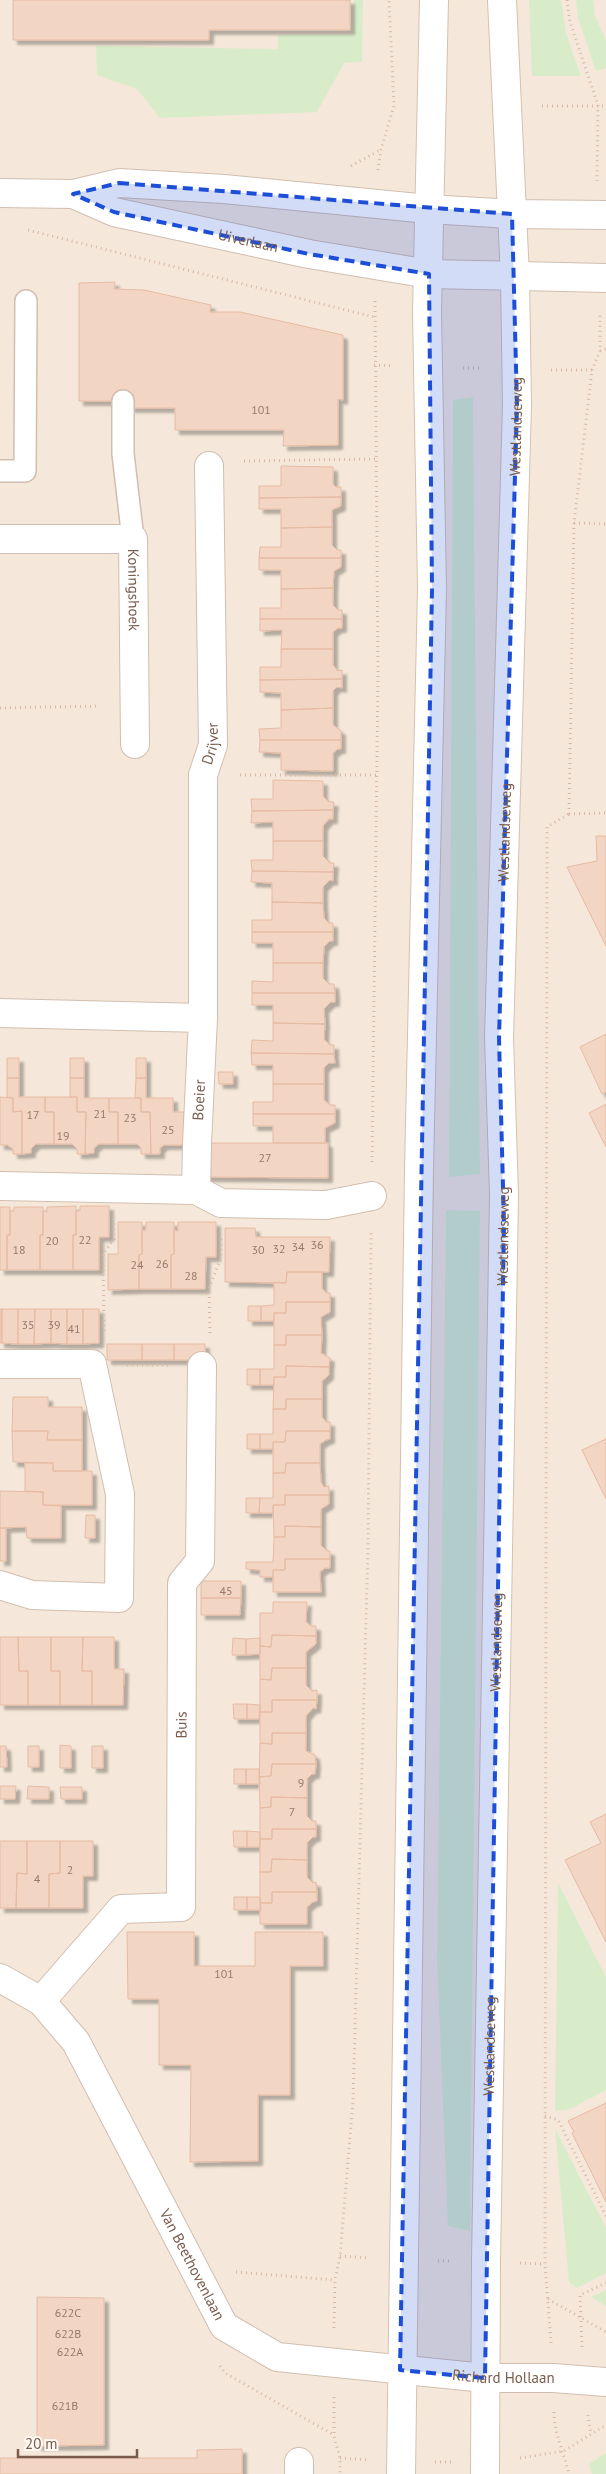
<svg xmlns="http://www.w3.org/2000/svg" width="606" height="2474" font-family="'PT Sans',sans-serif">
  <defs>
    <filter id="shadow"><feDropShadow dx="4.5" dy="4.5" stdDeviation="1" flood-color="#0004"/></filter>
  </defs>
  <rect width="100%" height="100%" fill="#fdf6ec"/>
  <path fill="#f5e8da" d="M0 0H606V2474H0Z"/>
  <path fill="#d8ecc9" d="M354 0H363L362 62 344 63 317 112 160 118 137 89 97 75 96 46 278 49V35H353Z
    M529 0H561L566 34 581 76H532Z
    M576 0H593L595 16 606 41V68L596 71 578 18Z
    M473 397 480 1174 449 1177 453 400Z
    M446 1210 480 1211 470 2231 448 2226 437 1959Z
    M558 1883 606 1977V2090L570 2109 555 2111Z
    M555 2129 606 2228V2273L577 2288 569 2282Z
    M606 2290V2306L591 2297Z
    M606 2453V2474H592L589 2464Z"/>
  <path fill="#f3d5c3" stroke="#e6bba3" filter="url(#shadow)" d="M13 0H350V30H209V40H13Z
    M115 282 114 289 144 290 211 305 210 312H240L343 335V400L338 399V445L283 446 284 430H175V408H130V401H79V283Z
    M281 466 333 467V484L336 487H341V497L259 498V486H281Z
    M341 497V506L332 510V527L281 528V509H259V498Z
    M332 527V545L337 550H341V558H259L260 547H281V528Z
    M259 558H341V567L334 571 333 588 281 589V570H259Z
    M333 588V605L338 610H342V619H260V608H281V589Z
    M260 619H342V628H338L333 632V649H281L282 630 260 631Z
    M281 649H333V665L338 671 342 670V679L260 680V667H281Z
    M342 679V688L337 687 333 691V708L281 710V693L260 692V680Z
    M333 708V725L341 731V740H260L259 729 281 728V710Z
    M260 740H341V749H338L333 753V771L281 770V753L259 752Z
    M273 780 323 781V796L329 802H334L333 810 252 811 251 799H273Z
    M333 810V819H329L323 826V841H273V822L251 823 252 811Z
    M596 836H606V946L567 867 597 861Z
    M273 841H323V856L330 863H334L333 872 252 871 251 860H273Z
    M252 871 333 872V881L330 880 323 887V903L272 902V883L251 882Z
    M272 902 323 903 324 918 329 923H333V932H252V920H272Z
    M252 932H333V941H330L324 947 323 963H273V943H252Z
    M273 963H323V978L329 984H334L335 993H252V981L273 982Z
    M252 993H335V1002H331L324 1009 325 1024 273 1023V1005H252Z
    M273 1023 325 1024 324 1039 330 1045H334V1054L251 1053 252 1040 273 1041Z
    M606 1034V1092L602 1094 580 1047Z
    M251 1053 334 1054 335 1063H329L324 1068V1084H273V1065H252Z
    M7 1058H19V1078H7Z
    M70 1058H84V1078H70Z
    M136 1058H146V1078H136Z
    M218 1072H233V1084H219Z
    M7 1078H19V1097H45V1112H54V1144H36L31 1149V1153L22 1154V1111L13 1112V1098L7 1097Z
    M70 1078H84V1098H109V1112H118V1144H99L94 1148V1153L85 1154 86 1112H77V1097H70Z
    M136 1078H146V1098H173V1112H184V1145H164L160 1148V1154H151L150 1112H141V1098H135Z
    M273 1084H324V1100L330 1105H335V1114H253V1102H273Z
    M0 1097 13 1098V1112L22 1111V1154H13V1149L7 1145H0Z
    M45 1097H77V1112H86L85 1154H77V1149L72 1144H54V1112H45Z
    M109 1098H141V1112H150L151 1154H141V1148L137 1144H118V1112H109Z
    M606 1104V1147L589 1113Z
    M253 1114H335V1123L325 1128V1143H273V1126H253Z
    M206 1143H328V1178L205 1177Z
    M76 1206V1235H73V1270H40V1235H43V1211L47 1212V1207Z
    M80 1206H109V1237H99V1270H73V1235H76V1211H80Z
    M0 1207H10V1235H7V1270H0Z
    M14 1207H43V1235H40V1270H7V1235H10V1211H14Z
    M118 1222H142V1254L139 1255V1289L108 1290V1254H118Z
    M146 1222H174V1254L171 1255V1289H139V1255L142 1254V1230H146Z
    M178 1222H216V1257H206L205 1289H171V1255L174 1254V1230L178 1231Z
    M225 1228H255L256 1237H330L329 1272H287L286 1283 225 1282Z
    M287 1272H322V1288L326 1293H330V1302H286V1313H274V1321H261V1306L274 1305V1282L286 1283Z
    M286 1302H330V1312L321 1317 322 1335H286V1345H274V1313H286Z
    M248 1306H261V1321H248Z
    M0 1309H2V1343H0Z
    M2 1309H18V1344L2 1343Z
    M18 1309H35L34 1344H18Z
    M35 1309H51V1343L34 1344Z
    M51 1309H67V1344L51 1343Z
    M67 1309H83V1344H67Z
    M83 1309H99V1343L83 1344Z
    M286 1335H322L321 1353 330 1358 329 1367 286 1366V1377H274V1385H260V1369H274V1345H286Z
    M107 1344H142V1360H107Z
    M142 1344H174V1360H142Z
    M174 1344H205V1360H174Z
    M286 1366 329 1367V1375L322 1381V1399H286V1409H273L274 1377H286Z
    M247 1369H260V1385H247Z
    M13 1397H48V1407H82V1440H47L48 1431H12Z
    M286 1399H322V1417L326 1422H330V1431H286L285 1442H273V1449H260V1434H273V1409H286Z
    M12 1431H48L47 1440H82V1471H53V1463L13 1462Z
    M286 1431H330V1439L326 1440 320 1444V1463H286L285 1473H273V1442H285Z
    M247 1434H260V1449H247Z
    M606 1439V1499L582 1450Z
    M25 1463H53V1471H92V1505H43V1492L25 1491Z
    M286 1463H320L321 1482 324 1487 329 1486V1495H285V1505H273V1513H259L260 1498H273V1473H285Z
    M0 1491 43 1492V1505L61 1506V1538H27L26 1527 0 1528Z
    M285 1495H329V1504L321 1509V1527L285 1526V1537H274L273 1505H285Z
    M246 1498H260L259 1513H246Z
    M86 1515H95V1538H85Z
    M285 1526 321 1527V1545L327 1551H330V1559H285V1570H273V1577H260V1570L246 1569V1562H273L274 1537H285Z
    M0 1528H6V1561H0Z
    M285 1559H330V1568H325L320 1572 321 1592H273V1570H285Z
    M201 1581H241V1598H201Z
    M201 1598H241L240 1615H201Z
    M273 1602H307L306 1622 311 1626H316V1636L272 1635 271 1647 260 1646V1613H273Z
    M272 1635 316 1636V1644L306 1652V1668H272L271 1680 260 1679V1646L271 1647Z
    M0 1637H18L19 1671H28V1705H0Z
    M18 1637H51V1671H60V1705H28V1671H19Z
    M51 1637H83L82 1671H92V1705H60V1671H51Z
    M83 1637H114V1669H124L123 1705H92V1671H82Z
    M233 1638 246 1639V1655H232Z
    M260 1638V1654L246 1655V1639Z
    M272 1668H306V1685L312 1691 317 1690V1700H272V1712H260V1679L271 1680Z
    M272 1700H317L316 1709 313 1708 306 1716V1733H272V1744L260 1743V1712H272Z
    M233 1704H247V1719H234Z
    M247 1704 260 1705 259 1719H247Z
    M272 1733H306V1751L315 1755 316 1764H272L271 1776 259 1777 260 1743 272 1744Z
    M60 1745 71 1746V1768H60Z
    M0 1746H6L7 1767H0Z
    M28 1746H39V1767H28Z
    M92 1746H103V1768H92Z
    M272 1764H316L315 1774H312L307 1779V1798L271 1797V1807L260 1808 259 1777 271 1776Z
    M234 1769H246V1784H234Z
    M246 1769H259L260 1784H246Z
    M0 1786H16L15 1799H0Z
    M28 1786 49 1787V1799H27Z
    M60 1787H82V1799H61Z
    M271 1797 307 1798V1816L312 1821H316V1829H272V1839H260V1808L271 1807Z
    M606 1814V1942L565 1860 601 1843 590 1822Z
    M272 1829H316V1837H313L307 1843V1860L272 1859 271 1872H260V1839H272Z
    M233 1831H247V1847H234Z
    M247 1831 260 1832V1847H247Z
    M0 1841H27V1874L17 1873 16 1908H0Z
    M27 1841H60V1873L49 1874V1908H16L17 1873 27 1874Z
    M60 1841H93V1876H83V1908H49V1874L60 1873Z
    M272 1859 307 1860V1877L313 1883 316 1882 317 1892H272V1903H260V1872H271Z
    M272 1892H317V1901L313 1902 307 1907V1924H260V1903H272Z
    M234 1897H247V1910H234Z
    M247 1897H260L261 1910H247Z
    M127 1932H194V1966H255V1932H323V1966H290V2095H258V2161L190 2162 191 2065H159V1999H128Z
    M606 2103V2202L572 2133 574 2132 568 2121Z
    M37 2297 104 2298V2445L37 2446Z
    M242 2449V2474H0V2458H197V2450Z"/>
  <g fill="none" stroke-linecap="round" stroke-linejoin="round">
    <g stroke="#d1beb0" stroke-width="24">
      <path id="service" d="M123 401V454L133 539
        M0 471H25L26 301"/>
    </g>
    <g stroke="#d1beb0" stroke-width="30">
      <path id="pedestrian" d="M0 1186 196 1190 221 1203 326 1205 372 1196
        M196 1190 197 1144"/>
    </g>
    <g stroke="#d1beb0" stroke-width="30">
      <g id="minor">
        <path id="s1" d="M0 539H133L135 744"/>
        <path d="M0 1013 203 1018"/>
        <path id="s2" d="M197 1144 203 1018V775L213 745 209 466"/>
        <path d="M0 1364H92L120 1494 119 1598 32 1595 0 1585"/>
        <path id="s3" d="M0 1978 41 2001 76 2042 224 2326 277 2357 485 2378H553L606 2382"/>
        <path id="s4" d="M41 2001 121 1909 181 1907 182 1583 200 1561 202 1366"/>
        <path d="M299 2462V2474"/>
      </g>
    </g>
    <g stroke="#d1beb0" stroke-width="30">
      <g id="tertiary">
        <path d="M0 193 73 194 119 183 224 189 428 209 512 214 606 215"/>
        <path id="s5" d="M73 194 114 212 309 254 429 274 606 278"/>
      </g>
    </g>
    <g stroke="#d6c0b0" stroke-width="30">
      <g id="secondary">
        <path d="M401 2474 419 1169 432 589 427 312 434 0"/>
        <path id="s6" d="M485 2474 486 2261 504 1195 499 1038 517 405 515 277 502 0"/>
      </g>
    </g>
    <path stroke="#d9b8a5" stroke-width="3" stroke-dasharray="1 4" stroke-linecap="butt" d="M567 0 570 22 598 105 597 181
      M542 106H606
      M351 166 380 150
      M378 170 381 149 394 106 389 0
      M28 230 374 317
      M600 351 606 349
      M374 365 394 366
      M463 368H482
      M551 370H592
      M244 461 375 459
      M574 523 606 524
      M0 708 99 706
      M240 775H376
      M569 814 574 523 592 370 600 351V312
      M569 814 606 813
      M372 1162 378 673 375 301
      M104 1331 103 1254 114 1239V1223
      M210 1333 209 1288 221 1258V1236
      M127 1365H169
      M545 2116 558 2120 606 2216
      M340 2256 369 2258
      M438 2261H452
      M520 2263 545 2264
      M236 2272 335 2280
      M548 2299 606 2332
      M334 2328 335 2280 340 2256 353 2102 368 1546 371 1231
      M551 2343 545 2264 547 827 569 814
      M582 2347 580 2295 606 2283
      M220 2366 225 2373 334 2435
      M334 2397V2436L340 2458V2474
      M554 2412C554 2433 564 2453 569 2474
      M588 2415 591 2434
      M340 2458 367 2460
      M520 2458 564 2451 606 2425
      M435 2462H451"/>
    <use href="#service" stroke="#fff" stroke-width="21"/>
    <use href="#pedestrian" stroke="#fff" stroke-width="28"/>
    <use href="#minor" stroke="#fff" stroke-width="28"/>
    <use href="#tertiary" stroke="#fff" stroke-width="28"/>
    <use href="#secondary" stroke="#fff" stroke-width="28"/>
  </g>
  <path fill="#1d4ed8" fill-opacity="0.2" stroke="#1d4ed8" stroke-width="4" stroke-dasharray="10 6" stroke-linejoin="round" d="M119 183 512 214 517 405 499 1038 504 1224 485 2378 400 2370 432 589 429 274 309 254 114 212 73 194Z"/>
  <g text-anchor="middle" stroke-width="4" stroke-linejoin="round" paint-order="stroke">
    <g font-size="12" fill="#987a6a">
      <text x="261" y="414">101</text>
      <text x="100" y="1118">21</text>
      <text x="33" y="1119">17</text>
      <text x="130" y="1122">23</text>
      <text x="168" y="1134">25</text>
      <text x="63" y="1140">19</text>
      <text x="265" y="1162">27</text>
      <text x="85" y="1244">22</text>
      <text x="52" y="1245">20</text>
      <text x="317" y="1249">36</text>
      <text x="298" y="1251">34</text>
      <text x="279" y="1253">32</text>
      <text x="19" y="1254">18</text>
      <text x="258" y="1254">30</text>
      <text x="162" y="1268">26</text>
      <text x="137" y="1269">24</text>
      <text x="191" y="1280">28</text>
      <text x="28" y="1329">35</text>
      <text x="54" y="1329">39</text>
      <text x="74" y="1333">41</text>
      <text x="226" y="1595">45</text>
      <text x="301" y="1787">9</text>
      <text x="292" y="1816">7</text>
      <text x="70" y="1874">2</text>
      <text x="37" y="1883">4</text>
      <text x="224" y="1978">101</text>
      <text x="68" y="2317">622C</text>
      <text x="68" y="2338">622B</text>
      <text x="70" y="2356">622A</text>
      <text x="65" y="2410">621B</text>
    </g>
    <g font-size="15" fill="#7a5c4d" stroke="#fffaf3">
      <text dy="5" stroke="none"><textPath href="#s5" startOffset="182">Uiverlaan</textPath></text>
      <text dy="5" stroke="none"><textPath href="#s6" startOffset="2048">Westlandseweg</textPath></text>
      <text dy="5" stroke="none"><textPath href="#s1" startOffset="184">Koningshoek</textPath></text>
      <text dy="5" stroke="none"><textPath href="#s2" startOffset="402">Drijver</textPath></text>
      <text dy="5" stroke="none"><textPath href="#s6" startOffset="1642">Westlandseweg</textPath></text>
      <text dy="5" stroke="none"><textPath href="#s2" startOffset="44">Boeier</textPath></text>
      <text dy="5" stroke="none"><textPath href="#s6" startOffset="1238">Westlandseweg</textPath></text>
      <text dy="5" stroke="none"><textPath href="#s6" startOffset="832">Westlandseweg</textPath></text>
      <text dy="5" stroke="none"><textPath href="#s4" startOffset="364">Buis</textPath></text>
      <text dy="5" stroke="none"><textPath href="#s6" startOffset="428">Westlandseweg</textPath></text>
      <text dy="5" stroke="none"><textPath href="#s3" startOffset="352">Van Beethovenlaan</textPath></text>
      <text dy="5" stroke="none"><textPath href="#s3" startOffset="710">Richard Hollaan</textPath></text>
    </g>
  </g>
  <path d="M18 2449v8h119v-8" fill="none" stroke="#7a5c4d" stroke-width="2.5"/>
  <text x="25" y="2449" font-size="15" fill="#7a5c4d" stroke="#fffaf3" stroke-width="4" paint-order="stroke">20 m</text>
</svg>
